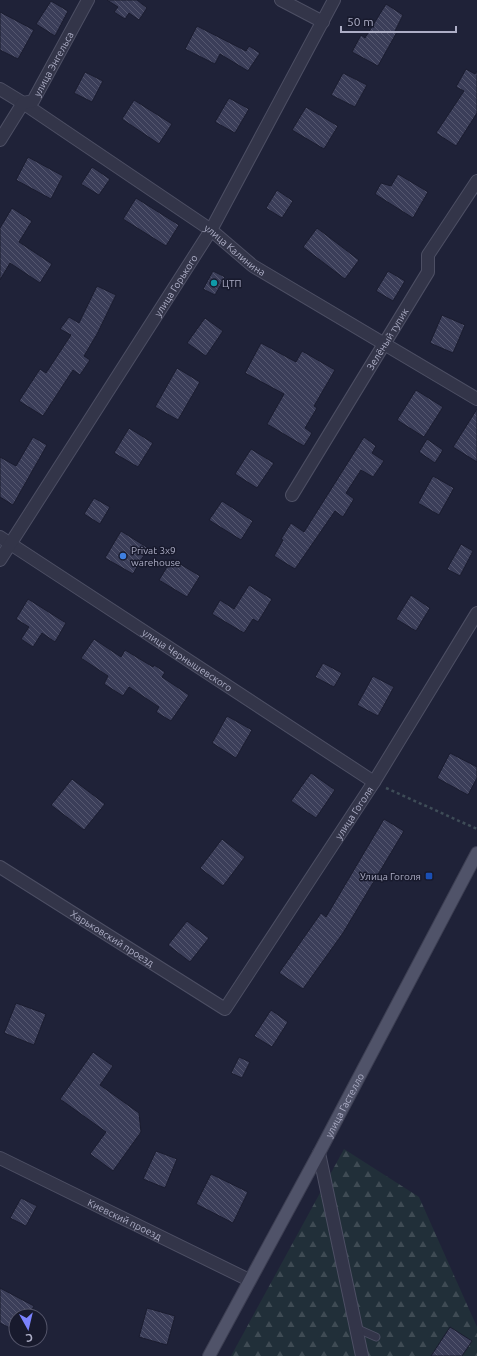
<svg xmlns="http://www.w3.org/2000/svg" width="477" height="1356" font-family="Ubuntu,sans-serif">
  <defs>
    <pattern id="forest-firs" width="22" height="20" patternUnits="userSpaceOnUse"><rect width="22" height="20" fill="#212f39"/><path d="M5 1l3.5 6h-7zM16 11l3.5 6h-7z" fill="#3f4b54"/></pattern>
    <pattern id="building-back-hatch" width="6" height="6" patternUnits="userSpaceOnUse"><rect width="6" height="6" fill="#3b3e59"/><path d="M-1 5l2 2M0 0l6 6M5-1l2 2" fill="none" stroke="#55576f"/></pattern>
  </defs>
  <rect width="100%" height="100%" fill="#1f2238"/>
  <path fill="url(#forest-firs)" d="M344 1149 419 1197 477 1327V1356H231Z"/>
  <path fill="url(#building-back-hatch)" stroke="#1a1c2f" d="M107 0H137L147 8 139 20 129 13 125 19 114 12 118 7Z
    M51 1 68 11 55 36 36 24Z
    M386 4 403 15 395 31 397 32 378 66 352 52 361 35 365 38Z
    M0 12 34 30 18 59 0 50Z
    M197 26 246 51 249 46 260 53 248 71 220 54 215 64 185 49Z
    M466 69 475 74 477 71V113L456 146 436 133 464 91 456 87Z
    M85 72 103 81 92 102 74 93Z
    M343 73 367 85 355 107 331 95Z
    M229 98 249 109 235 133 215 122Z
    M134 100 172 124 159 144 122 119Z
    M306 107 338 126 324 149 292 130Z
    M28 157 63 176 51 199 16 180Z
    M92 167 110 179 99 195 81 184Z
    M398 174 428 192 413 218 375 194 381 183 391 186Z
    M277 190 293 201 282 218 266 208Z
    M136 198 179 225 166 246 123 219Z
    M12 208 32 221 19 242 52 264 40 283 10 263 0 280V228Z
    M317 228 359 260 345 279 303 247Z
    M213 271 225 277 215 295 203 289Z
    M388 271 405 281 393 301 376 291Z
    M97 286 116 295 97 334 84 356 90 360 80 375 73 370 43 416 19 401 40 369 46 373 71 335 60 329 69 317 79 323Z
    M442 315 465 325 453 353 430 343Z
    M205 318 223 331 206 356 187 343Z
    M261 343 296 362 302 351 335 370 314 406 317 408 305 428 312 433 304 446 267 424 284 394 245 373Z
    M177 368 200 382 178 420 155 407Z
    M416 390 443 407 424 437 397 420Z
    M477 409V462L453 447Z
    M129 428 153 443 138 467 114 453Z
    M33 437 47 445 13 505 0 497V457L16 466Z
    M364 437 376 446 372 453 384 461 373 477 361 470 346 493 354 499 343 517 335 511 295 569 274 556 283 540 281 539 291 523 304 532Z
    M427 439 443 450 435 463 419 452Z
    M251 449 274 463 257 488 235 474Z
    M433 476 454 488 439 515 418 503Z
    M94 498 110 507 100 524 84 514Z
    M222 501 253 521 241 540 209 520Z
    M121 531 148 548 133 574 105 558Z
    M461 544 473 551 460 576 447 569Z
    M172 559 200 576 187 597 159 580Z
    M249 585 272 599 258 622 253 619 244 633 212 614 220 600 234 609Z
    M411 595 430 608 416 631 396 619Z
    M28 599 66 623 55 642 42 633 33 647 21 639 29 627 16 619Z
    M94 639 121 657 125 650 153 667 154 665 165 672 162 677 189 695 171 721 156 712 159 707 129 687 123 696 104 684 108 676 81 658Z
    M323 663 342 673 334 687 315 677Z
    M373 676 394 687 378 716 357 705Z
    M227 716 252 730 236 758 212 743Z
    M450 753 477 767V778L468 795 437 778Z
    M311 773 335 790 316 818 291 801Z
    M72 779 105 804 84 830 51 805Z
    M384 819 404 831 343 933 303 989 279 973 321 913 326 917Z
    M222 839 245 857 223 886 200 868Z
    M187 921 209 938 190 962 168 945Z
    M16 1003 46 1014 34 1045 4 1033Z
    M271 1010 288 1022 272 1047 254 1036Z
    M93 1052 113 1066 100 1085 139 1113 141 1132 113 1171 90 1154 106 1132 60 1099Z
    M239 1057 250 1062 242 1078 231 1073Z
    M156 1151 177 1159 165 1188 143 1179Z
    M211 1174 248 1192 233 1223 196 1204Z
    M21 1198 37 1206 26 1226 10 1218Z
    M0 1288 34 1306 29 1316H16V1331L0 1323Z
    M147 1308 175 1316 167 1345 139 1337Z
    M450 1327 472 1341 462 1356H431Z"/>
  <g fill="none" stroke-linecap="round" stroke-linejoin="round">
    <g stroke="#4d4f64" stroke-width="9">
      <path id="service" d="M358 1329 376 1337"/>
    </g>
    <g stroke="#4d4f64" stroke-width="14">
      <g id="minor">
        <path d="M281 0 323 22"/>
        <path id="s1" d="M0 89 23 103 211 230 253 266 477 399"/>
        <path id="s2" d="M0 140 23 103 33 101 88 0"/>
        <path id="s3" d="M292 495 428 272V255L477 181"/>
        <path id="s4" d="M0 537 374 782"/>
        <path id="s5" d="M0 560 211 230 334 0"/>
        <path id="s6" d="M0 867 225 1009 374 782 477 613"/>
        <path d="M319 1153 362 1356"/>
        <path id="s7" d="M0 1158 249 1280"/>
      </g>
    </g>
    <g stroke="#3c3e52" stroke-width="14">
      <g id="primary">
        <path id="s8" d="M209 1356 319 1153 477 853"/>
      </g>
    </g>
    <path stroke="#3e4c57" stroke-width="2.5" stroke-dasharray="3 3" stroke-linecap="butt" d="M386 788 477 829"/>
    <use href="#service" stroke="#333549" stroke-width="7"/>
    <use href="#minor" stroke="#333549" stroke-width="12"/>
    <use href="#primary" stroke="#505369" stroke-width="12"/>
  </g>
  <circle fill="#0f9aa8" stroke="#181a2d" stroke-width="1.5" cx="214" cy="283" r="4"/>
  <circle fill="#3f7fe0" stroke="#181a2d" stroke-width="1.5" cx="123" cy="556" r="4"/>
  <rect fill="#1a4fb4" stroke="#181a2d" stroke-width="1.5" x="425" y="872" width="8" height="8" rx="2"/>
  <g text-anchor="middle" stroke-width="3" stroke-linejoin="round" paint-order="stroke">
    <g font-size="10" fill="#adaec6" stroke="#181a2d">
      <text dy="4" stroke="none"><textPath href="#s2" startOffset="96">улица Энгельса</textPath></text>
      <text dy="4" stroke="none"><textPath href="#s1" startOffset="285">улица Калинина</textPath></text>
      <text dy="4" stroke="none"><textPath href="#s5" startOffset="326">улица Горького</textPath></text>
      <text dy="4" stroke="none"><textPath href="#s3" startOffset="183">Зелёный тупик</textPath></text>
      <text dy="4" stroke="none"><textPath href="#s4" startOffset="224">улица Чернышевского</textPath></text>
      <text dy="4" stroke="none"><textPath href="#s6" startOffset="501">улица Гоголя</textPath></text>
      <text dy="4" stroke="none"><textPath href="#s6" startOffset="133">Харьковский проезд</textPath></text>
      <text dy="4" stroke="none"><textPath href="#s8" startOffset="285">улица Гастелло</textPath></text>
      <text dy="4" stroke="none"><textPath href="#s7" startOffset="139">Киевский проезд</textPath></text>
    </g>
    <g font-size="10" fill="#adaec6" stroke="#181a2d" text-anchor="start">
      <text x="222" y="287">ЦТП</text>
      <text x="131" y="554">Privat 3x9<tspan x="131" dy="12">warehouse</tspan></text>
      <text x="421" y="880" text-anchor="end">Улица Гоголя</text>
    </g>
  </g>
  <g transform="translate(28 1328) rotate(172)"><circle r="19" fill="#181a2d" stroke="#54556a"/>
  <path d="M0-3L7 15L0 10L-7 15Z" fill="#7a82fd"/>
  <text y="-6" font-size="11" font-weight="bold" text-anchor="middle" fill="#adaec6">С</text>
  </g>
  <path d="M341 26v6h115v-6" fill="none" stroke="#adaec6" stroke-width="2"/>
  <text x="347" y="26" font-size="12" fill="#adaec6" stroke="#181a2d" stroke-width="3" paint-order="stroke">50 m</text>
</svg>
